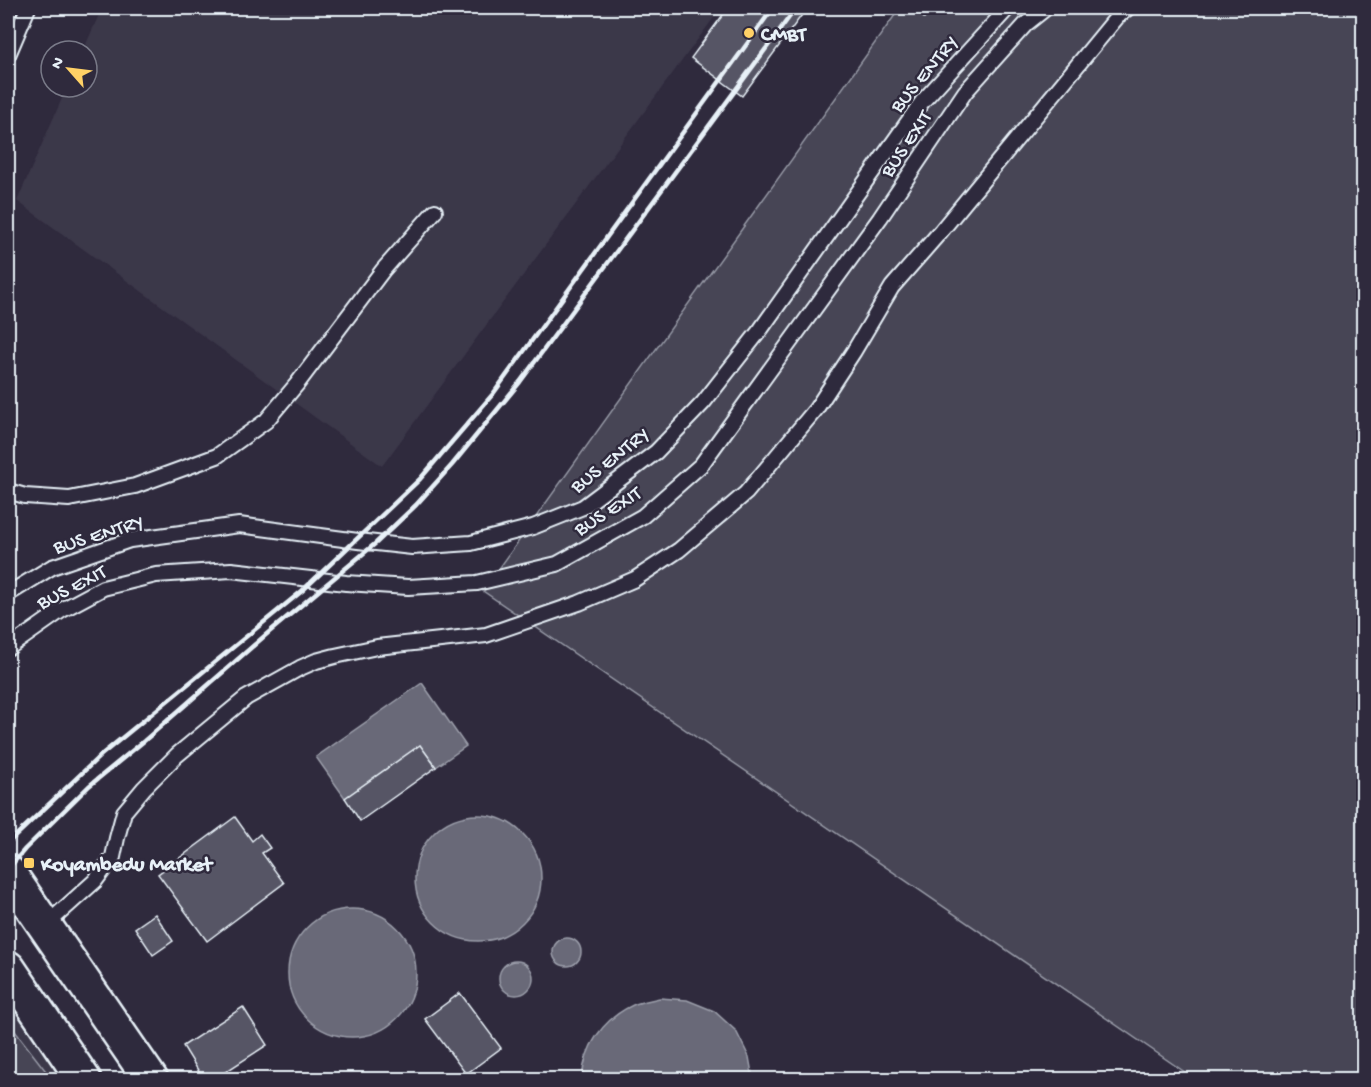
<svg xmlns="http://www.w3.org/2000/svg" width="1371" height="1087" font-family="'Gochi Hand',sans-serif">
  <rect width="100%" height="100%" fill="#2f2a3d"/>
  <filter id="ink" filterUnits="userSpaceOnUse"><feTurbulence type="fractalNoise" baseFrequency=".0167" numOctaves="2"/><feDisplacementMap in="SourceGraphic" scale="12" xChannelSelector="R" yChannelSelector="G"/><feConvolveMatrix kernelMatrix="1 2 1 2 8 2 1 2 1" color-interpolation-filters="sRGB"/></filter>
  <g filter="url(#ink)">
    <path fill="#3b3749" d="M102 8H721L382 466 17 201 67 87H87V51H83Z
      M8 990 68 1079H8Z"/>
    <path fill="#464455" stroke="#979aa6" stroke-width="1.5" d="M900 8H1363V1079H1195L483 591Z
      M8 1022 52 1079H8Z"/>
    <path fill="#696978" stroke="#9c9fab" stroke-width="1.5" d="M422 683 466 746 436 767 420 745 345 798 316 757Z
      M415 878a63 63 0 1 1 126 0a63 63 0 1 1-126 0Z
      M288 973a64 64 0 1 1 128 0a64 64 0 1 1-128 0Z
      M553 952a14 14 0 1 1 28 0a14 14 0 1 1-28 0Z
      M499 978a17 17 0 1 1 34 0a17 17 0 1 1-34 0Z
      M660 998 687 1000 714 1011 736 1031 749 1057 753 1079H582C584 1047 603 1019 633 1005 641 1002 651 1000 660 998Z"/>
    <path fill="#575565" stroke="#e8f1f8" stroke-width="1.5" d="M728 8H807L742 96 691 58Z
      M911 8H932L924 18Z
      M420 745 436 767 360 821 345 798Z
      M235 817 252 841 260 834 270 848 262 853 284 883 207 941 158 874Z
      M155 914 173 941 153 955 135 928Z
      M460 993 501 1048 466 1074 425 1019Z
      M243 1007 267 1045 213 1080H204L183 1046Z"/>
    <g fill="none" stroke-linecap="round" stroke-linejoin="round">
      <g stroke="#e8f1f8" stroke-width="18">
        <path id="service" d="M8 55 28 8
          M8 491 25 496 69 499 135 486 217 456 266 421 297 384 383 270 435 211
          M8 594 52 567 130 540 239 525 358 541 412 547 471 543 533 527 583 507 656 452 703 403 761 329 922 102 1008 8
          M8 648 62 610 103 588 156 575 231 570 346 583 408 587 477 583 557 564 643 516 701 465 880 218 965 92 1026 24 1046 8
          M46 925 95 881 113 857 117 838 124 812 144 788 177 755 246 698 300 668 316 661 335 656 377 647 486 635 579 603 635 579 679 550 746 493 816 409 854 351 892 287 941 231 1118 16 1128 8"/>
      </g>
      <g stroke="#e8f1f8" stroke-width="38">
        <path id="secondary" d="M8 872 151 1080
          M8 968 84 1080"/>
      </g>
      <use href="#service" stroke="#2f2a3d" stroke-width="14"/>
      <use href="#secondary" stroke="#2f2a3d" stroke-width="33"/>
      <path stroke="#e8f1f8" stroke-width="4.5" d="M8 843 101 755 302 591 420 479 493 394 773 8
        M8 869 25 849 89 786 144 741 268 633 376 543 416 505 452 465 520 382 796 8"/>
    </g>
  </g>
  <g fill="#ffd166" stroke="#2f2a3d" stroke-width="2">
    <circle cx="749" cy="33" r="6"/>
    <rect x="23" y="857" width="12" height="12" rx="3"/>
  </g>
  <g text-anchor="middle" stroke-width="5" stroke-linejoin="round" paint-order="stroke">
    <g font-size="21" font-weight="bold" fill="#e8f1f8" stroke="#2f2a3d" text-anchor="start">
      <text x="761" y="40">CMBT</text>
      <text x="41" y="870">Koyambedu Market</text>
    </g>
    <g font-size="21" fill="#e8f1f8" stroke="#2f2a3d">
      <text transform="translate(923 73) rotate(-50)" y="7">BUS ENTRY</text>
      <text transform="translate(905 143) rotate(-56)" y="7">BUS EXIT</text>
      <text transform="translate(609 459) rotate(-38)" y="7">BUS ENTRY</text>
      <text transform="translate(607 510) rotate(-32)" y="7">BUS EXIT</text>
      <text transform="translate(98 533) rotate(-17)" y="7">BUS ENTRY</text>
      <text transform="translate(71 586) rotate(-27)" y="7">BUS EXIT</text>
    </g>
  </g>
  <rect width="1371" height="1087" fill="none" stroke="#2f2a3d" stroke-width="30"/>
  <rect x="15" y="15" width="1341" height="1057" fill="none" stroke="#e8f1f8" stroke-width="2" filter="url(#ink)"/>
  <g transform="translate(69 69) rotate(298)"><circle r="28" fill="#2f2a3d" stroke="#797a88" stroke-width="1.5"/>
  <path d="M0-4.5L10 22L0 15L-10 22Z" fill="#ffd166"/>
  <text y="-9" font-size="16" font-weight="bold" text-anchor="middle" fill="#e8f1f8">N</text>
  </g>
</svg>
